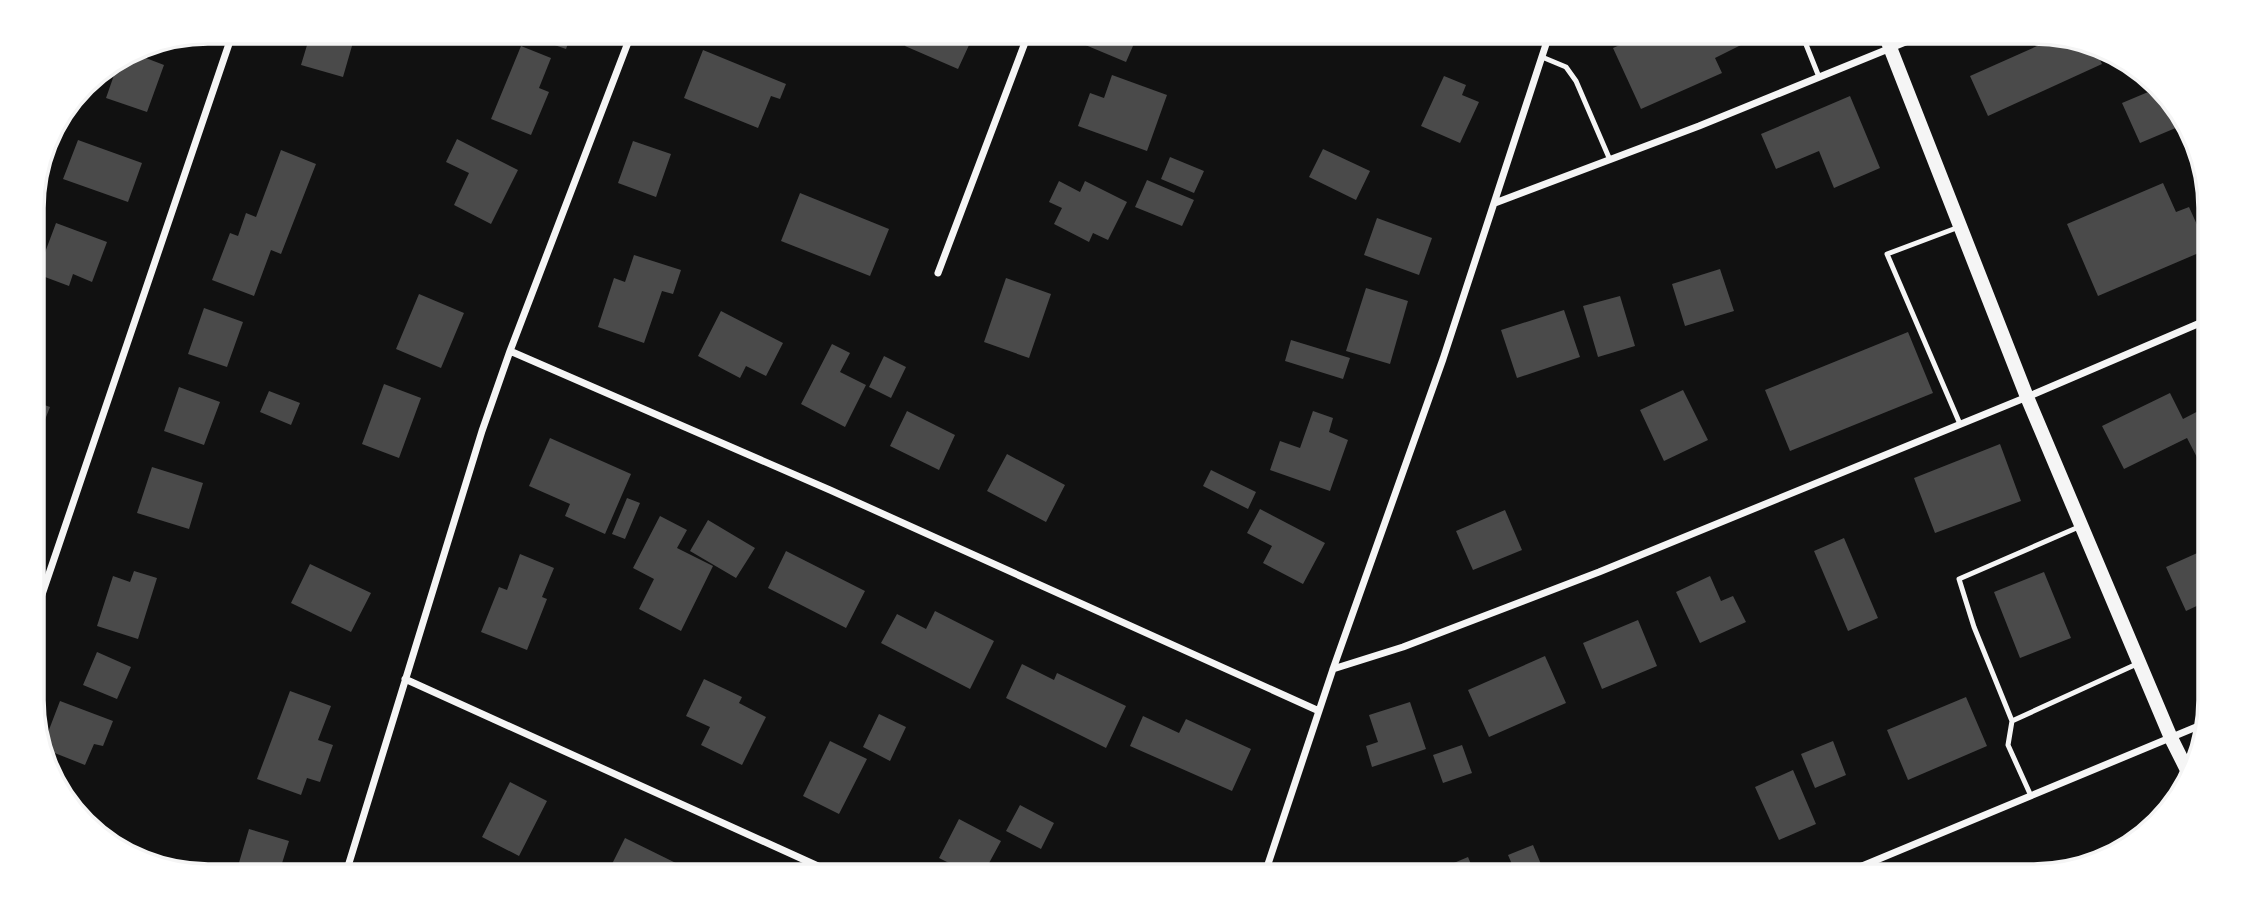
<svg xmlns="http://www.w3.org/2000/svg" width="2242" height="908" font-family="Georgia,serif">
  <rect width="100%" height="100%" fill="#111"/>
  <path fill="#4a4a4a" d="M311 32H356L343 77 301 65Z
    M528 32H572L566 49 526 35Z
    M911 32H975L958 69 905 46Z
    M1088 32H1139L1126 62 1083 44Z
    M1649 32H1737L1743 44 1715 58 1722 73 1641 109 1613 48Z
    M2053 35 2091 41 2102 64 1988 116 1970 76 2055 38Z
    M141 45 138 55 164 65 147 112 106 98 120 58Z
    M521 46 551 58 539 88 549 92 531 135 491 119Z
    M703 50 786 84 780 99 771 96 758 128 684 98Z
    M1112 75 1167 95 1147 151 1078 126 1090 93 1104 98Z
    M1444 76 1466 85 1462 95 1479 102 1460 143 1421 126Z
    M2160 87 2178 127 2140 143 2122 103Z
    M1850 96 1880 168 1834 188 1819 151 1776 169 1761 134Z
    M457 139 518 170 491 224 454 205 469 173 446 162Z
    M78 140 142 163 128 202 63 179Z
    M633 141 671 154 656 197 618 183Z
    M1323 149 1370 171 1356 200 1309 177Z
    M281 150 316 164 281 254 271 250 254 296 212 280 230 233 238 236 246 213 256 217Z
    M1170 157 1204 171 1194 193 1161 179Z
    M1147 180 1194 200 1182 226 1135 207Z
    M1059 181 1080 192 1085 181 1127 202 1108 240 1093 233 1089 242 1054 224 1062 208 1049 202Z
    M2163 183 2176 212 2189 207 2208 249 2098 296 2067 224Z
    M800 193 889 229 870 276 781 241Z
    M1377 218 1432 238 1419 275 1364 255Z
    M56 223 107 242 92 282 73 274 69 286 37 274Z
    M634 255 681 270 673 294 662 291 644 343 598 327 614 278 625 282Z
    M1720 269 1734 311 1685 326 1672 284Z
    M1006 278 1051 294 1029 358 984 342Z
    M1366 288 1408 301 1390 364 1346 351Z
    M419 294 464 313 441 368 396 349Z
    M1620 296 1635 346 1598 357 1583 306Z
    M204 308 243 322 227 367 188 354Z
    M1564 310 1580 357 1517 378 1501 330Z
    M721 311 783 343 766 376 746 366 740 378 698 356Z
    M1908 332 1933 393 1790 451 1765 390Z
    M1291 340 1350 358 1343 379 1285 361Z
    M832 344 850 353 840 372 866 385 845 427 801 404Z
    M884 356 906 367 891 398 869 387Z
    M384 384 421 398 399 458 362 444Z
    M179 387 220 402 204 445 164 431Z
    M1683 390 1708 440 1664 461 1640 410Z
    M269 391 300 403 291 425 260 412Z
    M2170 393 2183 419 2206 407 2205 466 2202 467 2187 438 2124 469 2102 426Z
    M33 401 50 407 33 450Z
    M907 411 955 435 939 470 890 446Z
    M1313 411 1333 418 1329 432 1348 440 1330 491 1270 470 1280 441 1300 448Z
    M550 438 631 474 605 534 565 516 570 504 529 486Z
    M2000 444 2021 501 1935 533 1914 478Z
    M1007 454 1065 485 1046 522 987 491Z
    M152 467 203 483 189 529 137 513Z
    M1211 470 1256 492 1248 509 1203 486Z
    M627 498 640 503 625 539 612 534Z
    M1260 509 1325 543 1303 584 1263 563 1272 546 1247 533Z
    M1505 510 1522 550 1473 570 1456 531Z
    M660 516 687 530 677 548 713 566 681 631 639 609 654 579 633 568Z
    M708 520 755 548 736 578 690 551Z
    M1844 538 1878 618 1848 631 1814 551Z
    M2204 550 2203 603 2186 611 2166 567Z
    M786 551 865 591 846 628 768 588Z
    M520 554 554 568 542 597 547 599 527 650 481 632 499 587 507 590Z
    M310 564 371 593 351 632 291 603Z
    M134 571 157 578 138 639 97 626 113 576 130 582Z
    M2044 572 2071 638 2020 658 1994 592Z
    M1710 576 1721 601 1733 596 1746 622 1700 643 1676 592Z
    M935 611 994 641 970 689 881 643 897 614 926 629Z
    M1638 620 1657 666 1602 689 1583 643Z
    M97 652 131 667 117 699 83 685Z
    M1545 656 1566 703 1489 737 1468 690Z
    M1022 664 1054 680 1057 673 1126 706 1106 748 1006 698Z
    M704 679 742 697 739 703 766 717 742 765 701 745 710 727 686 716Z
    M290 691 331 706 318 740 333 745 320 782 307 778 301 795 257 779Z
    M1966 697 1987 746 1908 780 1887 730Z
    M60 701 113 721 103 746 94 744 85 765 42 748Z
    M1410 702 1426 749 1372 767 1366 746 1378 742 1369 715Z
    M879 714 906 727 890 761 863 747Z
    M1143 716 1179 733 1186 719 1251 749 1232 791 1130 746Z
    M830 741 867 759 839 814 803 796Z
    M1833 741 1846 775 1815 788 1801 754Z
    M1462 745 1472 773 1443 783 1433 755Z
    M1793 770 1816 824 1779 840 1755 787Z
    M510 782 547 801 519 856 482 837Z
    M1020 805 1054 823 1041 849 1006 831Z
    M959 819 1001 841 982 876H975L939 858Z
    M249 829 289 841 278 876H235Z
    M625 838 684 867 679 876H606Z
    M1533 845 1543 869 1525 876H1517L1508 855Z
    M1468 857 1476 876H1423Z
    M1972 863 1977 876H1939Z"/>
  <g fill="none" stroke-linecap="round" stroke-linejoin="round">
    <path stroke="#f5f5f5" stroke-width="5" d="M1801 32 1819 77
      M1542 57 1566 67 1576 81 1610 160
      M1959 227 1887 254 1960 424
      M2081 526 1959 579 1974 627 2012 721 2139 663
      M2012 721 2008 745 2031 796"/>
    <path stroke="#f5f5f5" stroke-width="7" d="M1495 203 1699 126 1930 32
      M938 273 1029 32
      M510 351 830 490 1319 711
      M34 618 233 32
      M1333 669 1403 647 1599 572 2027 397 2207 320
      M405 679 840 876
      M345 876 482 431 510 351 632 32
      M1264 876 1333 669 1443 359 1550 32
      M1838 876 2201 725"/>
    <path stroke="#f5f5f5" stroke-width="14" d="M1884 32 2027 397 2171 738 2189 774"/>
  </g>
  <path d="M0 0H2242V908H0ZM208 44H2034A164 164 0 0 1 2198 208V700A164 164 0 0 1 2034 864H208A164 164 0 0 1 44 700V208A164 164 0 0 1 208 44Z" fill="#fff" fill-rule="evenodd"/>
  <path fill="none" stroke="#f5f5f5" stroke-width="3.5" d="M208 44H2034A164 164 0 0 1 2198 208V700A164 164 0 0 1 2034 864H208A164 164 0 0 1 44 700V208A164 164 0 0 1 208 44Z"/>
</svg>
